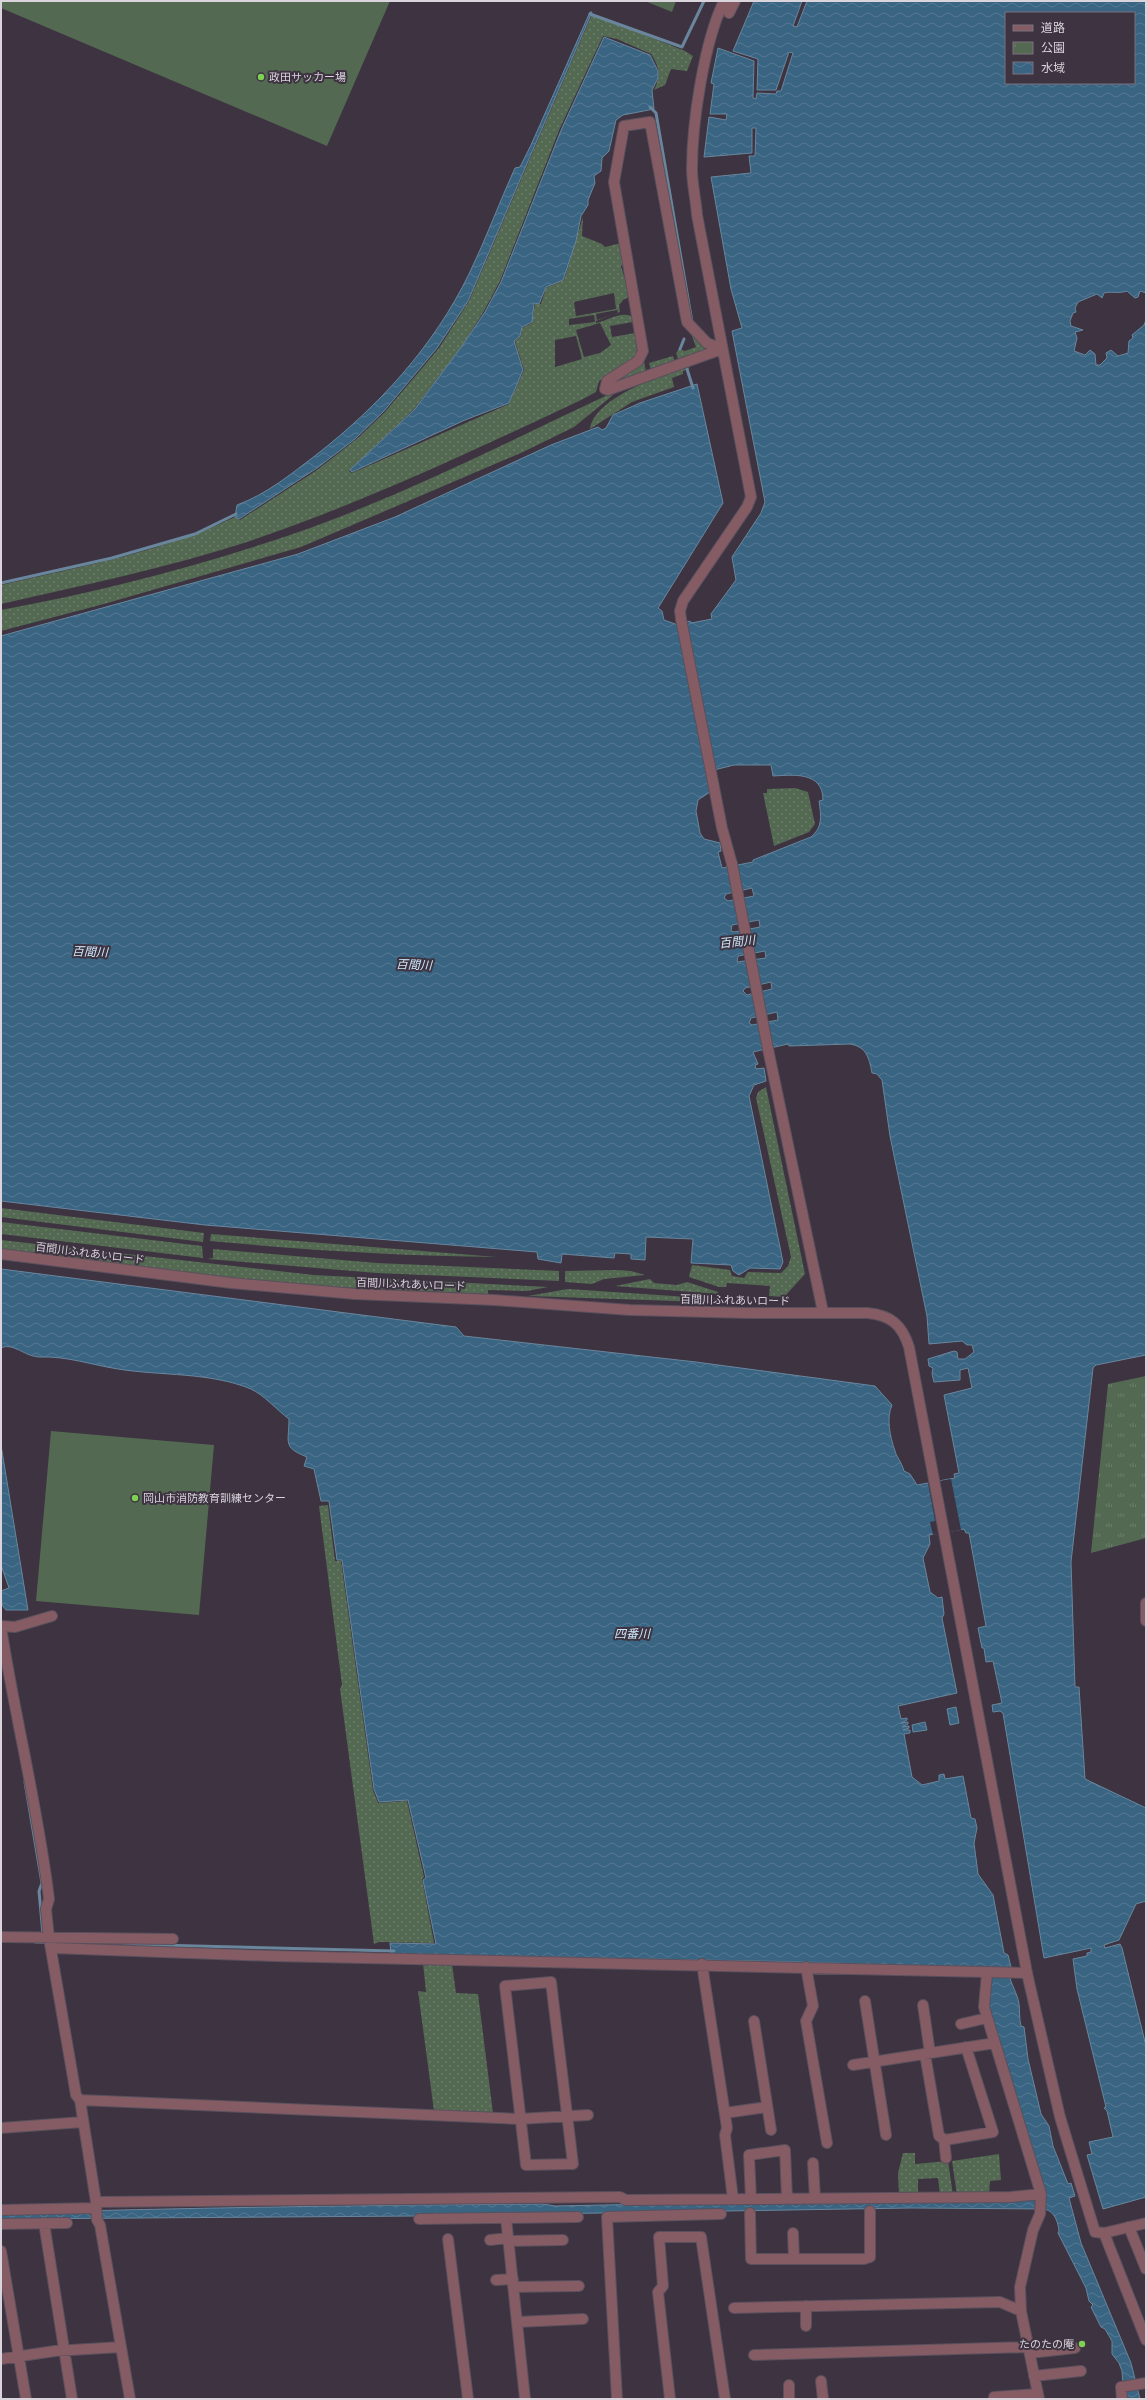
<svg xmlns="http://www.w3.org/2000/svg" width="1147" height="2400" font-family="'Golos Text','Noto Sans JP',sans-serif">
  <defs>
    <pattern id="grass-dots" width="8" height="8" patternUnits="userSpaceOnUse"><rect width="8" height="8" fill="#546952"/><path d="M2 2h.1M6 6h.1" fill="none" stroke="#6c7e6a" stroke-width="1.8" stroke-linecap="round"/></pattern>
    <pattern id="park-tufts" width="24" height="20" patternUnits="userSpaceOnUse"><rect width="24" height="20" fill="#546952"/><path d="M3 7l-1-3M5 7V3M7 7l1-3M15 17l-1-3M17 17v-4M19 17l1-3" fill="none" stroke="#6c7e6a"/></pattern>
    <pattern id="water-waves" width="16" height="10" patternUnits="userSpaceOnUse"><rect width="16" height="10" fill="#396482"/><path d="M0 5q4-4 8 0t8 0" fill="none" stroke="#557993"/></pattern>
  </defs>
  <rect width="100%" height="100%" fill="#3d3341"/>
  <path fill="url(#grass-dots)" fill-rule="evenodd" d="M592 14 685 51 693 56 687 71 671 69 665 85 654 90C661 75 660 68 651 54L617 39 603 36 560 128 500 281 484 311 462 346 414 409 349 471 352 473 509 404 524 370 515 341 521 336 522 328 532 323 535 304H541L546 288 564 280 583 217 582 236 602 244 605 247 621 243 625 258 621 267 631 296 623 300 619 305 620 312 596 321V323C607 321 624 309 634 318L640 352 625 366 599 381 596 392 581 400C471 452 362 503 247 542 167 568 83 585 1 604V585C79 567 162 552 235 517L240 520 317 470 358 438 385 412 439 348 469 301ZM614 293 616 309 576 316 574 302ZM617 310 618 313 597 320 596 314ZM594 315 595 322 569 325V319ZM633 322 635 333 612 337 610 326ZM600 323 611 345 600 353 584 357 576 330ZM576 336 582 359 555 367V340Z
    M690 331 705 348 701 353 679 361 676 353 679 349 685 351 696 347Z
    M673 356 675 362 651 370 649 363Z
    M644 361 646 372 615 383 614 379Z
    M689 366V369L683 371V374L672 378 674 387 632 402 590 429C595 397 662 375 689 366Z
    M614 392 612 396 574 427 523 452 301 547 104 604 1 631V610C98 592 196 567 290 535 401 497 507 442 614 392Z
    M795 788 808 792 815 824 809 832 774 846 763 793H767V789Z
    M766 1087 805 1274 784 1297 769 1296 770 1286 727 1283 726 1287H719L689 1277 692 1265 730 1270 732 1276 744 1278 748 1272 781 1273 788 1266 791 1257 756 1098 758 1092Z
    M1 1208 204 1233 203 1242 1 1217Z
    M1 1222 202 1246 203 1258 1 1234Z
    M211 1234 497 1257C401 1256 306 1250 210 1241Z
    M1 1240 314 1275 548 1287 527 1291 488 1290V1294L267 1284 1 1250Z
    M213 1249 377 1263 559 1271V1281L377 1273 208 1259 213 1258Z
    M616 1270 631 1271 645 1275 604 1279 592 1284 565 1282V1271Z
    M650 1279 654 1283 677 1285 687 1282 718 1292V1294L615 1286Z
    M568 1289 764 1302V1304L528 1296Z
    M328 1505 335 1561H341L373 1790 378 1803 407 1801 424 1877 422 1879 434 1943 379 1942 374 1944 340 1689 342 1685 319 1506Z
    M423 1963 452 1964 456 1993 478 1994 493 2113 434 2111 418 1991 426 1992Z
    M903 2153H915V2164L948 2161 953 2195H940L938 2178 918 2179V2195H899L898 2173Z
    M999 2154 1001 2180 990 2181 989 2194 957 2195 952 2161Z"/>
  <path fill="url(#park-tufts)" d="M1146 1376V1538L1091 1553 1108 1384Z"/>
  <path fill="#546952" d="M1 1H390L327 146 1 8Z
    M645 1H676L672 12Z
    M51 1431 214 1445 199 1615 36 1601Z"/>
  <path fill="url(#water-waves)" stroke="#69869d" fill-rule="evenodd" d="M754 1H802L793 26 797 27 807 1H1146V293L1140 291 1138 297 1135 298 1127 291C1118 294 1113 291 1104 293L1102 298 1097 294 1078 302 1075 308 1076 312 1073 313 1070 321 1071 326 1083 330 1075 332 1077 338 1074 351 1085 355 1090 350 1095 354 1096 365H1100L1107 358 1106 353 1111 350 1118 356 1128 353 1129 341 1133 338 1132 335 1144 325 1146 320V1355L1096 1365 1093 1368 1071 1562 1075 1687H1079L1085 1779 1146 1808V1901L1136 1904 1119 1940 1104 1945 1105 1948 1120 1944 1122 1948 1146 2046V2197L1103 2209 1087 2155 1092 2154 1089 2142 1113 2137 1107 2111 1104 2108 1106 2107 1077 1989 1073 1959 1087 1956V1953L1091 1952V1948L1044 1958 1003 1713 1000 1711 993 1712 992 1705 1002 1703 993 1661 986 1662 984 1648H982L978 1628 986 1626 969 1533H966L964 1529 929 1535 930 1544 923 1558 930 1592 938 1598 942 1597 944 1614 942 1618 957 1693 898 1706 901 1719 907 1718V1720L901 1723 908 1722V1724L902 1727 909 1726V1728L903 1730H910V1733L904 1734 912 1777 922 1785 939 1781V1775L944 1774 945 1779 963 1776 971 1818 975 1819 977 1828 974 1843 978 1874 993 1895 1004 1953 1008 1955 1011 1967 1009 1970C1009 1983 1017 1991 1019 2004 1020 2011 1019 2019 1021 2026L1024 2027 1028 2059 1041 2114 1049 2126 1053 2146 1068 2184 1071 2183 1075 2196 1069 2198 1081 2243 1131 2363 1140 2399H1124L1122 2371 1119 2363 1112 2354V2341L1105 2329 1101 2327 1091 2307 1093 2305 1089 2301 1086 2288 1058 2233 1059 2231C1058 2222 1055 2212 1045 2209L911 2208 416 2216 1 2219V2213C182 2208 362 2205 543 2204L555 2206 1044 2196 986 2005 991 1969 805 1962 391 1954 390 1943 436 1944 423 1880 426 1878 408 1800 379 1802 374 1789 342 1560H337L329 1501H321L314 1469 304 1466 307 1457C282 1447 289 1443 289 1419 277 1410 264 1395 251 1389 210 1372 161 1376 118 1369 92 1365 67 1356 40 1357 25 1357 13 1342 1 1348V1269L456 1327 464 1336 696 1362 875 1386 892 1405C886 1418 890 1437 895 1451 897 1458 901 1461 904 1471L910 1474 917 1485 955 1478 954 1474 959 1473 944 1395 972 1388 968 1368 960 1370V1380L934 1382 932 1374 933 1368 929 1366 928 1359 954 1351 957 1352 958 1359H965L974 1352 972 1345H967L962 1341 929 1344 927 1316 890 1136 882 1080 877 1074 872 1073C869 1058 867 1047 850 1044L789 1046 788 1044 753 1052 758 1064 755 1065 756 1069 764 1068 766 1081 754 1085 749 1096 783 1262 780 1269 750 1268 739 1275 733 1271 731 1265 691 1263 693 1239 646 1237 645 1260 631 1259V1254L615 1253 614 1258 562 1254 561 1263 538 1259 537 1252 205 1225 1 1201V636L298 554 395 517 551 445 598 427 602 430 606 428 613 415 640 403 697 384 723 503 658 608 662 611 664 620 678 625 690 621 691 623 712 619 711 614 736 580 732 557 761 513 765 502 732 331 742 328 731 289 711 177 751 173 749 156H755L756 128H752V153L704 157 709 117 726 120 727 114H710L714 84 711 83 718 48 754 61 753 98 756 99 757 93 776 94 777 91H781L793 53 789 52 776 90H757L758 59 733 51ZM1006 13H1134V83H1006ZM734 765H771L773 776C793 775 823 771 823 800L819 801C821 816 823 827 811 837L753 860V862L722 868 718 852 721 851 720 843 704 839 700 833 696 811 698 800 710 792 706 772ZM752 888 754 896 728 901 724 898 726 894ZM759 920 760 927 734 932 731 931 732 925ZM765 951 766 958 737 962 738 956ZM771 982 772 989 747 995 743 991 745 988ZM777 1012 778 1020 752 1025 749 1023 751 1018Z
    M590 12H592L468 301 437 348 384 411 355 439 317 468 239 519 235 517 237 505C267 494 291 474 316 455 379 406 434 346 469 274 486 239 499 203 515 168L520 167 531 145Z
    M604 37 650 55 658 71V78L652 90 654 109 623 115 616 120 609 151 602 158 601 171 594 176 595 183 588 200V205L581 216 576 241 563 280 546 287 539 304 534 303 532 322 522 327 520 336 514 341 523 370 509 403 465 420 352 472 350 470 415 409 462 346 485 312 501 282 562 128Z
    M1 1445 28 1610H6L2 1605 1 1591 9 1588 1 1565Z
    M956 1707 959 1723 950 1725 947 1709Z
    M925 1722 927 1730 913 1732 912 1725Z"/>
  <path fill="#3d3341" d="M951 1479 961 1530 933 1535 930 1522 935 1521 928 1483Z"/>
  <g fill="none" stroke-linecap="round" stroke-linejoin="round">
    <path stroke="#69869d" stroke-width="3" d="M590 14 682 47 704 1
      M650 107 656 113 692 322
      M680 349 684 339
      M687 369 693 388
      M1 583 112 558 195 534 236 514
      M25 1782 42 1883 39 1891 43 1934
      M35 1942 394 1951"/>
    <g stroke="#59505d" stroke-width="12">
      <path id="minor" d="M729 13 735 1
        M650 122 687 322 707 343 722 349 608 390 605 389 607 381 638 361 643 351 614 182 624 126Z
        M681 619 680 611 683 601 747 507 751 497 697 215C696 200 692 184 692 169 692 123 704 42 724 1
        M732 864 768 1049
        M1 1627C15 1718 38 1807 49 1899L46 1909 49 1938 76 2095 80 2100 96 2202 97 2220 100 2225 130 2399
        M1 1937 173 1939
        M52 1948 273 1956 1027 1973
        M702 1964 727 2128 725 2135 733 2199
        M806 1967 813 2006 806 2021 827 2143
        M987 1973 984 2007 1041 2194 1040 2214 1033 2230 1020 2287 1021 2311 1039 2399
        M551 1982 573 2164 526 2165 505 1986Z
        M865 2001 886 2135
        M923 2005 930 2053
        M754 2021 771 2130
        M961 2024 987 2018
        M925 2054 939 2136 945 2140 993 2132 966 2047
        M853 2065 995 2043
        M80 2100 519 2119 588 2115
        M725 2113 767 2107
        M1 2128 83 2122
        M944 2139 946 2158
        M813 2163 815 2198
        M751 2199 749 2155 785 2150 787 2199
        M96 2202 620 2197 626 2200 1011 2197 1041 2194
        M1 2210 95 2208
        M750 2213 751 2259H864L870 2257V2211
        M506 2218 525 2399
        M419 2219 578 2217
        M44 2223 72 2399
        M1 2224 67 2223
        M1129 2227 1146 2269
        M793 2233 794 2259
        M1104 2233 1146 2340
        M448 2239 468 2399
        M490 2240 508 2238
        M509 2241 563 2240
        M1 2251 26 2399
        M496 2280 513 2279
        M513 2287 579 2286
        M806 2306V2326
        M734 2308 1000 2302 1021 2311
        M517 2322 583 2319
        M1030 2353 1075 2348
        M754 2355 1029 2347
        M1 2359 55 2351 121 2347
        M1034 2376 1081 2371
        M821 2381 823 2399
        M789 2385V2399
        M994 2397 1037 2394
        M617 2399 607 2217 721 2214
        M670 2399 658 2292 663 2286 659 2237H701L725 2399
        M1122 2399 1121 2387 1146 2383"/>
    </g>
    <g stroke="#59505d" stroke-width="12">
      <path id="tertiary" d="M681 619 722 828 732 864
        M768 1049 823 1312
        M1 1254 231 1283 355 1294 494 1300 630 1310 747 1313H867C891 1315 902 1325 909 1347L1027 1973 1060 2117 1095 2232 1104 2233 1146 2223
        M1146 1603V1621
        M1 1626 15 1627 52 1616"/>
    </g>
    <use href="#minor" stroke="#855b64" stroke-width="10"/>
    <use href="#tertiary" stroke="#855b64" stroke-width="10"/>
  </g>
  <g fill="#7ed153" stroke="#3d3341" stroke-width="1.5">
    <circle cx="261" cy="77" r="4"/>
    <circle cx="135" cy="1498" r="4"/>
    <circle cx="1082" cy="2344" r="4"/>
  </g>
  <g text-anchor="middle" stroke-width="4" stroke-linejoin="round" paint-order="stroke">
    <g font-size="11" fill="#dad4dc" stroke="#3d3341" text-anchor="start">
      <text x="269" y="81">政田サッカー場</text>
      <text x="143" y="1502">岡山市消防教育訓練センター</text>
      <text x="1074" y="2348" text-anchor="end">たのたの庵</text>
    </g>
    <g font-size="11" fill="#dad4dc" stroke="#3d3341">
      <text transform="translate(90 1253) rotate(7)" y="4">百間川ふれあいロード</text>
      <text transform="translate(411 1284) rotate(2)" y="4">百間川ふれあいロード</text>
      <text transform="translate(735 1300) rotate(1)" y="4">百間川ふれあいロード</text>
    </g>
    <g font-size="12" font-style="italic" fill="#cde7fb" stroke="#3d3341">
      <text transform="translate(737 942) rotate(-6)" y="4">百間川</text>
      <text transform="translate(90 952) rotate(2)" y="4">百間川</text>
      <text transform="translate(414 965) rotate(2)" y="4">百間川</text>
      <text x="632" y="1638">四番川</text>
    </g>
  </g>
  <rect width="1147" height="2400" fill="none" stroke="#dad4dc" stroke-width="4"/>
  <rect x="1005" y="12" width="130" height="72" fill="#3d3341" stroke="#7c737f"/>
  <rect x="1013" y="25" width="20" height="6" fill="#855b64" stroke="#7c737f"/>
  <text x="1041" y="32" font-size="12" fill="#dad4dc">道路</text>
  <rect x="1013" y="42" width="20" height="12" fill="url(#park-tufts)" stroke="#7c737f"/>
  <text x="1041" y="52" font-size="12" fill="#dad4dc">公園</text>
  <rect x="1013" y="62" width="20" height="12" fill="url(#water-waves)" stroke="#7c737f"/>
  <text x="1041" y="72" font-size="12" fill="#dad4dc">水域</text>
</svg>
